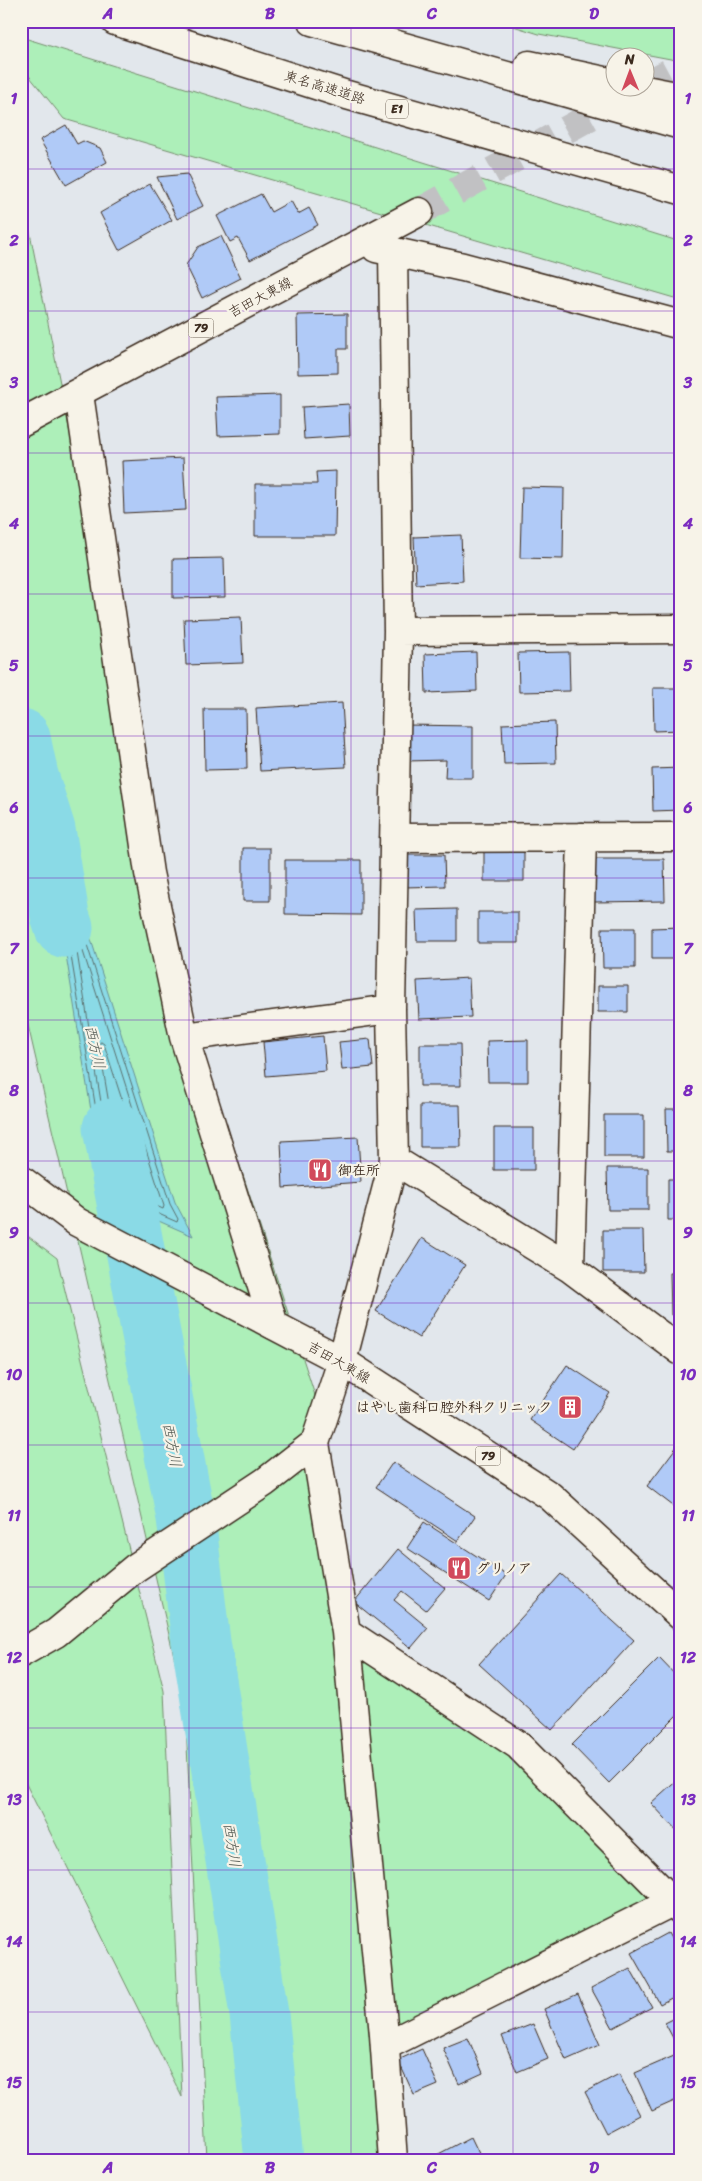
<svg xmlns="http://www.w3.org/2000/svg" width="702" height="2181" font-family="Sriracha,'Klee One',sans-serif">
  <rect width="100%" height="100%" fill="#e2e7ec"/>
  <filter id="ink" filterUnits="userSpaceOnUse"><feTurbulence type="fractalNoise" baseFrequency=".02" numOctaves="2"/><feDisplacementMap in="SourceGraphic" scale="10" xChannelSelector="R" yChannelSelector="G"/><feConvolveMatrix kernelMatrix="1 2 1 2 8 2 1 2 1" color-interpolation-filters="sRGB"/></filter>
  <g filter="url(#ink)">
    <path fill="#adefb9" stroke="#748c6c" d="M497 21H681V61L539 34Z
      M21 37 681 242V300L64 119 21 66Z
      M21 188 71 438 157 912 323 1420 346 1632 518 1745 674 1901 384 2035 388 2160H207L185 1704 21 995Z
      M21 1231 57 1258 164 1691 182 2097 21 1774Z"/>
    <path fill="#8adae6" stroke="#6a9496" d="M49 849 78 899 175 1202 193 1236 99 1195 98 1154Z"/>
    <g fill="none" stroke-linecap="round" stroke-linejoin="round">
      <path stroke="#5b706e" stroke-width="1" d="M62 885 73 901 170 1204 178 1219 177 1222 104 1190 103 1153 60 888Z
        M78 943 81 945 164 1206 163 1209 111 1186 109 1152 76 946Z
        M101 1042 104 1044 152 1193 150 1196 118 1181 117 1151 99 1045Z"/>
      <path stroke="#8adae6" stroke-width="59" d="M21 738 29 776 46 830 60 916 64 928
        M112 1128 186 1518 201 1642 259 2014 274 2160"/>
    </g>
    <path fill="#b0caf7" stroke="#3b2a1e" d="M66 125 77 144 83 141 100 148 107 162 66 185 40 140Z
      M187 174 203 206 177 219 157 177Z
      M150 184 172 220 119 250 100 213Z
      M261 194 271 212 291 201 298 214 309 208 318 225 250 260 238 238 230 242 217 216Z
      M221 236 241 278 202 298 186 265 198 247Z
      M347 314V349H338V373L298 374 297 315Z
      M280 395V434L218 436 216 397Z
      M349 404 350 436 304 439 302 407Z
      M183 458 186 510 124 513 122 461Z
      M336 471 335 536H255V484H317L316 472Z
      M522 487 564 488 563 559 520 558Z
      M461 535 463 581 416 584 414 537Z
      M224 558 225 597 173 598V559Z
      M241 617 243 663 186 665 184 619Z
      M476 652 477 691 426 693 425 654Z
      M569 652 570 691 519 692 518 653Z
      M653 688H681V730L654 731Z
      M342 703 346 767 260 771 256 708Z
      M204 709H246L247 769 205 770Z
      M555 722 556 763 504 764 502 724Z
      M407 725 473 726V778H445L446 760 407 761Z
      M681 768V810L653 811 652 769Z
      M243 848H270V901H243Z
      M484 850H524V881H484Z
      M404 855H444L445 886 404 887Z
      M594 859H664L665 901 594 902Z
      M285 860H361V915L285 914Z
      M457 909V941H417L416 910Z
      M478 912H518V943H478Z
      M681 927V959H652V928Z
      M602 928H635V968H603Z
      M469 978 471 1017 419 1019 417 981Z
      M598 986H628V1012H598Z
      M323 1036 326 1071 266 1076 263 1042Z
      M370 1039 373 1067 342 1070 339 1042Z
      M528 1040V1082H488L487 1041Z
      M420 1044H460L461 1086H420Z
      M420 1105H460L461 1147H420Z
      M666 1109H681V1151H667Z
      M604 1115H644V1157H604Z
      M494 1128H534V1170H494Z
      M358 1137 361 1182 283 1188 281 1141Z
      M607 1168H648V1210H608Z
      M668 1179H681V1220H668Z
      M603 1230H643L644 1272H603Z
      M422 1238 465 1265 419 1338 376 1311Z
      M670 1273H681V1315H671Z
      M567 1365 610 1393 573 1449 530 1420Z
      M681 1441V1512L647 1486Z
      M393 1462 475 1516 458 1541 376 1487Z
      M424 1522 506 1575 489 1601 407 1548Z
      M398 1549 445 1588 426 1610 402 1591 394 1600 428 1628 411 1648 354 1602Z
      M561 1574 634 1640 552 1730 479 1664Z
      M659 1658 681 1681V1711L609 1783 572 1745Z
      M681 1776V1835L651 1803Z
      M668 1933 681 1957V1993L660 2004 631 1953Z
      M630 1968 652 2007 613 2028 591 1988Z
      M578 1994 600 2045 566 2060 544 2009Z
      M681 2015V2053L665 2023Z
      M533 2024 548 2059 517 2072 502 2036Z
      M468 2038 483 2073 459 2084 443 2048Z
      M422 2049 438 2085 414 2095 398 2060Z
      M674 2056 681 2070V2098L652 2111 635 2073Z
      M619 2074 640 2115 606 2133 585 2092Z
      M471 2137 482 2160H427Z"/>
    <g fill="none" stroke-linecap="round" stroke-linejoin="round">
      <path stroke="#c1c1c3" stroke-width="28" stroke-dasharray="28 14" stroke-linecap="butt" d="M644 86 681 66
        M419 212 625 97"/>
      <g stroke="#3b2a1e" stroke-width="31">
        <path id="minor" d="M376 248 463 267 681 325
          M79 394 149 873 184 1037 274 1325
          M398 631 681 629
          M394 838 681 837
          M184 1037 391 1009
          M394 1160 570 1268 681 1351
          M570 1268 582 837
          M346 1632 518 1745 681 1910
          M21 1653 56 1633 135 1568 265 1482 315 1443
          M385 2046 674 1901 681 1894
          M393 2160 384 2035 346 1632 315 1443 342 1361 394 1160 391 1009 398 631 393 251"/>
      </g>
      <g stroke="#3b2a1e" stroke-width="31">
        <path id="primary" d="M21 423 419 212
          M21 1180 77 1222 342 1361 550 1496 681 1616"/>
      </g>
      <g stroke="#3b2a1e" stroke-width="31">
        <path id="motorway" d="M115 21 347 95 681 190
          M312 21 681 125
          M529 65 614 83
          M635 88 681 97"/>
      </g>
      <use href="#minor" stroke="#f7f3e8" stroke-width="28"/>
      <use href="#primary" stroke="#f7f3e8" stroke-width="28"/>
      <use href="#motorway" stroke="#f7f3e8" stroke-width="28"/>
    </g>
  </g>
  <path fill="none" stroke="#7b2cbf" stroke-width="1" stroke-opacity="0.55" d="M189 21V2160M351 21V2160M513 21V2160M21 169H681M21 311H681M21 453H681M21 594H681M21 736H681M21 878H681M21 1020H681M21 1161H681M21 1303H681M21 1445H681M21 1587H681M21 1728H681M21 1870H681M21 2012H681"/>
  <defs>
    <g id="restaurant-square" transform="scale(1.25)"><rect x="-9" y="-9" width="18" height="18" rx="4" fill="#d1495b" stroke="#f7f3e8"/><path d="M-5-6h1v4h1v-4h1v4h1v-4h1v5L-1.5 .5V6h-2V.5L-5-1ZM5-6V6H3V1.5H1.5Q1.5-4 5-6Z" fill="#fff"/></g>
    <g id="building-square" transform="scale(1.25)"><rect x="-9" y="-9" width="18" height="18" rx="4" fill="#d1495b" stroke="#f7f3e8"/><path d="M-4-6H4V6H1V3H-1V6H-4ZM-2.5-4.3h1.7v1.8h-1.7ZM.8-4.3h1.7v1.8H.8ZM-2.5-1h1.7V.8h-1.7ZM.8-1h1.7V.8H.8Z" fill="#fff"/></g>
  </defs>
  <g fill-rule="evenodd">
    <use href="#restaurant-square" x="320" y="1170"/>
    <use href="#building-square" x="570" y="1407"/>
    <use href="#restaurant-square" x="459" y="1568"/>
  </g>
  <g text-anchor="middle" stroke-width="4.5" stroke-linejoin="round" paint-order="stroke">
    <g fill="#f7f3e8" stroke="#73665b" stroke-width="1">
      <rect x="386" y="99.5" width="22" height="19" rx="4"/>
      <rect x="188.5" y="318.5" width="25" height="19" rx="4"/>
      <rect x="475.5" y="1446.5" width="25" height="19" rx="4"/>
    </g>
    <g font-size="12" font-weight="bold" fill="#3b2a1e">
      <text x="397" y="113">E1</text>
      <text x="201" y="332">79</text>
      <text x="488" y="1460">79</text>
    </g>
    <g font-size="14" fill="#3b2a1e" stroke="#f7f3e8">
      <text transform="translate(325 87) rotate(17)" y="5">東名高速道路</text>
      <text transform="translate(260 297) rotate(-28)" y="5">吉田大東線</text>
      <text transform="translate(339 1362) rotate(30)" y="5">吉田大東線</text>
    </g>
    <g font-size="14" font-weight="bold" fill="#3b2a1e" stroke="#f7f3e8" text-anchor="start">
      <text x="338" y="1175">御在所</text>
      <text x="552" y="1412" text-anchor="end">はやし歯科口腔外科クリニック</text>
      <text x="476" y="1573">グリノア</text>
    </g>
    <g font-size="15" font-style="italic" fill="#4f5650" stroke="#f7f3e8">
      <text transform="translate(95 1047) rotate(77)" y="5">西方川</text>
      <text transform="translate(172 1445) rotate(79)" y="5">西方川</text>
      <text transform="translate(232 1845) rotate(81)" y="5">西方川</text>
    </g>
  </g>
  <rect width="702" height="2181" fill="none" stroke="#f7f3e8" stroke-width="55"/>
  <g transform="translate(630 72) rotate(359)"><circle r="24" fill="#f7f3e8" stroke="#aca397"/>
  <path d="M0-4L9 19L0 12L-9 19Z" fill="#d1495b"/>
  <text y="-8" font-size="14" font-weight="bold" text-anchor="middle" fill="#3b2a1e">N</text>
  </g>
  <rect x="28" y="28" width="646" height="2126" fill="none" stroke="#7b2cbf" stroke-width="2"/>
  <g font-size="16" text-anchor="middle" font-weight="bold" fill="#7b2cbf">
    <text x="108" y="19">A</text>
    <text x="270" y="19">B</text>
    <text x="432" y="19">C</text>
    <text x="594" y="19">D</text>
    <text x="14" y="104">1</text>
    <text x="688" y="104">1</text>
    <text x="14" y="246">2</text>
    <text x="688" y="246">2</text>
    <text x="14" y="388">3</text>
    <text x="688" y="388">3</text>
    <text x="14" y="529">4</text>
    <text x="688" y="529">4</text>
    <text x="14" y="671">5</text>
    <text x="688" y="671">5</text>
    <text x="14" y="813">6</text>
    <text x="688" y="813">6</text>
    <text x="14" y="954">7</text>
    <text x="688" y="954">7</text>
    <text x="14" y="1096">8</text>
    <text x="688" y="1096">8</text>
    <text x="14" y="1238">9</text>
    <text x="688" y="1238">9</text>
    <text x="14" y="1380">10</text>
    <text x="688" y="1380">10</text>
    <text x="14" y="1521">11</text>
    <text x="688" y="1521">11</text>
    <text x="14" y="1663">12</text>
    <text x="688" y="1663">12</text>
    <text x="14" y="1805">13</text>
    <text x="688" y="1805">13</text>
    <text x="14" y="1947">14</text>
    <text x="688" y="1947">14</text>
    <text x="14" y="2088">15</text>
    <text x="688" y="2088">15</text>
    <text x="108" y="2173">A</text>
    <text x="270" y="2173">B</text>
    <text x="432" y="2173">C</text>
    <text x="594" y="2173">D</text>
  </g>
</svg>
